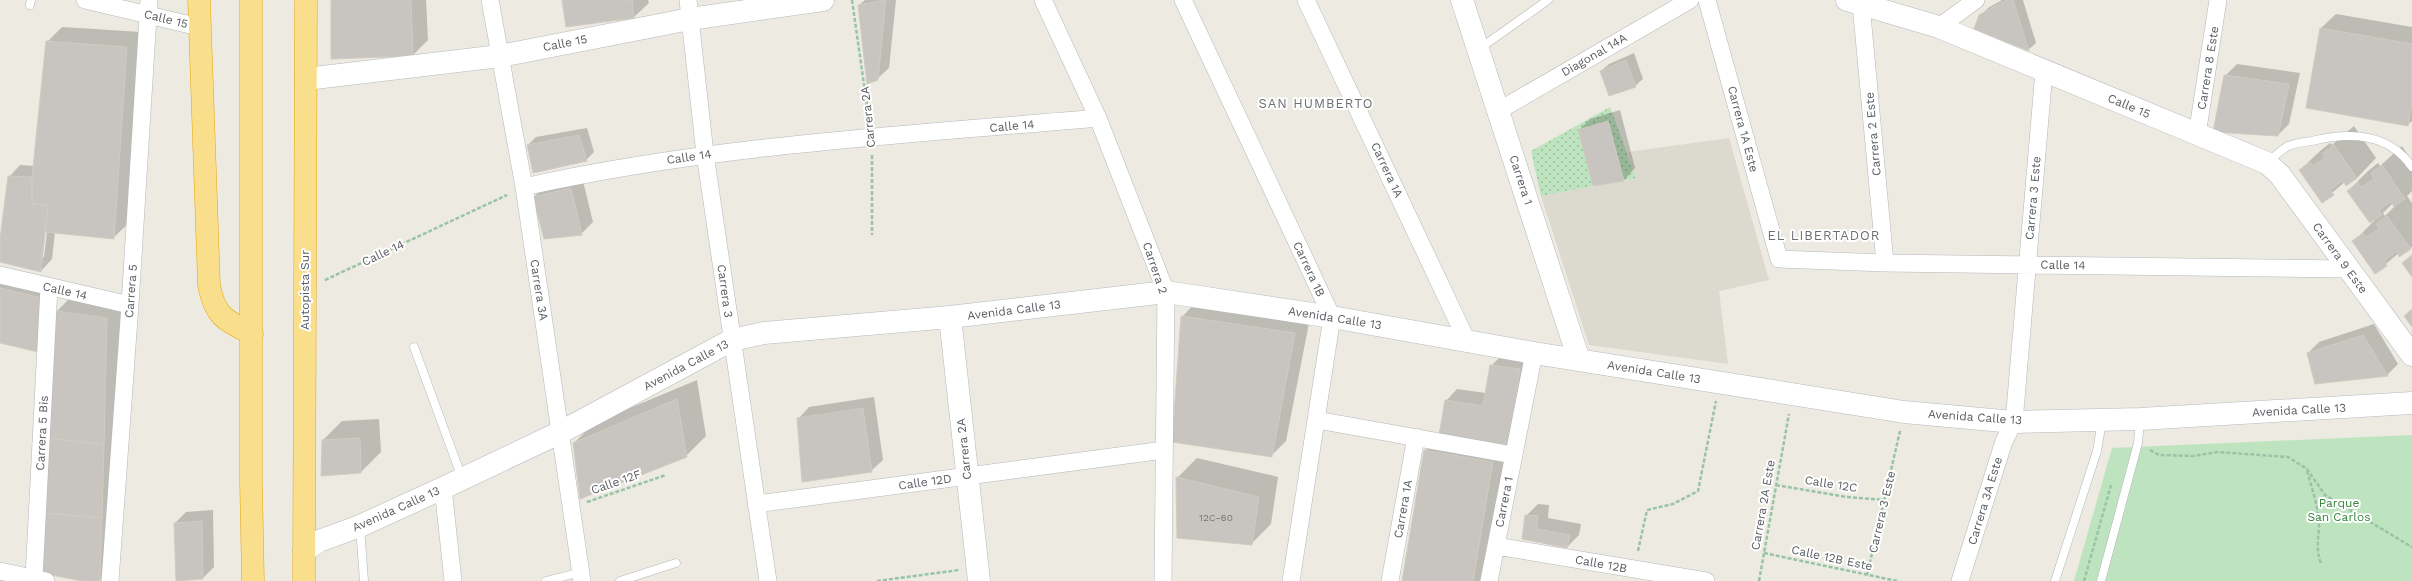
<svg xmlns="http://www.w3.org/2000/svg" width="2412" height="581" font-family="'Work Sans',sans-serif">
  <defs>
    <pattern id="grass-dots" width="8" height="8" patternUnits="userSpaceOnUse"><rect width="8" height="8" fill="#bee4bf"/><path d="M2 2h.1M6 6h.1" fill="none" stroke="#9dbc9f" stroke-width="1.8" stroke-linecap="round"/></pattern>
  </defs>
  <rect width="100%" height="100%" fill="#eceae1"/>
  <path fill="#dcd9cf" d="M1729 138 1769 280 1719 291 1728 364 1589 345 1541 196 1636 178 1628 152Z"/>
  <path fill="url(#grass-dots)" d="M1610 107 1636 178 1541 196 1531 151Z"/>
  <path fill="#bee4bf" d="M2412 435V581H2074L2112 448Z"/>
  <path fill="#0003" fill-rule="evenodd" d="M332 0H426L428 40 413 55Z
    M563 0H648L649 3 634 17Z
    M865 0H896L889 68 877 79 859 5Z
    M2002 0H2023L2036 43 2028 50 1980 16 1988 8Z
    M2336 14 2412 27V121L2407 125 2321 28Z
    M62 27 141 32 128 224 113 238 55 232 52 259 41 271 0 261V241L9 177 20 165 34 166 47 42ZM44 231H47L44 257H42Z
    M1634 53 1643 79 1635 86 1601 71 1609 64Z
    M2237 64 2300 73 2289 124 2278 135 2225 76Z
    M1620 110 1635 168 1624 180 1594 185 1579 130 1590 119Z
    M2354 126 2376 158 2357 178 2345 182 2322 201 2300 170 2320 151 2330 143 2332 145Z
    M587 128 594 152 586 160 528 145 536 137Z
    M2402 146 2412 161V191L2407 196 2412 203V247L2399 253 2375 273 2354 241 2375 220 2348 191 2368 171 2378 163 2380 166ZM2393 203 2395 206 2385 216 2383 213Z
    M582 177 593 222 581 234 534 197 545 186Z
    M0 270 57 283 0 342Z
    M72 296 122 303 111 570 99 581 57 311Z
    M1196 302 1310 318 1286 441 1271 456 1182 317Z
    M2374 324 2398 364 2387 375 2308 353 2319 342Z
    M1503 354 1531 357 1489 581H1403L1425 451 1440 435 1446 401 1457 389 1486 393 1491 366Z
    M697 380 706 436 686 456 574 443 594 423Z
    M874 397 883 460 871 471 798 419 809 407Z
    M379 419 381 452 361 472 323 440 342 421Z
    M1197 458 1278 477 1271 524 1251 544 1177 478Z
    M1538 504 1549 505 1548 518 1581 524 1579 535 1567 547 1523 538 1526 516Z
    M213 510 214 567 203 578 177 581 175 523 186 512Z"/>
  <path fill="#c8c4bf" stroke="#d1ccc0" d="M331 0H411L413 56 331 59Z
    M562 0H632L634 18 566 27Z
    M886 0 878 80 867 84 858 5Z
    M2006 0H2013L2029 51 1974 29 1979 15Z
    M2320 28 2412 44V103L2408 126 2306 108Z
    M46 41 127 47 114 239 45 232 48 205 32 204V177Z
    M1626 60 1636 87 1609 96 1600 71Z
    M2224 75 2289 84 2278 136 2213 132Z
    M1608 121 1624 181 1593 186 1578 130Z
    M579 135 587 161 533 173 527 145Z
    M2334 145 2357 178 2346 186 2343 180 2330 190 2334 195 2322 203 2299 170 2310 162 2313 166 2325 158 2323 153Z
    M2382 165 2405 199 2394 207 2391 201 2379 210 2382 215 2370 223 2347 191 2358 182 2361 187 2374 179 2371 173Z
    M8 176 32 177V204L48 205 41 272 0 262V239Z
    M571 188 582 235 544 239 533 197Z
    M2387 216 2411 249 2399 257 2397 251 2384 261 2387 266 2375 274 2352 241 2363 233 2366 237 2379 229 2376 224Z
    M2412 255V277L2402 263Z
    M0 288 42 298 38 352 0 343Z
    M2412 309V327L2404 316Z
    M56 311 107 318 104 445 48 438Z
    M1181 316 1295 333 1272 457 1172 442Z
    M2363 335 2388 376 2315 384 2307 353Z
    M1490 365 1520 369 1508 447 1439 435 1445 400 1483 406Z
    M677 399 687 457 580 499 573 443Z
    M863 408 872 472 802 482 797 418Z
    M48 438 104 445 102 518 44 513Z
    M360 438 361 473 321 476 322 440Z
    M1424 450 1493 462 1473 581H1402Z
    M1176 477 1259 497 1252 545 1177 538Z
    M44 513 102 518 100 581H82L41 573Z
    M1525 515 1538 516 1537 529 1570 535 1567 548 1522 539Z
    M202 521 203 579 176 581 174 523Z"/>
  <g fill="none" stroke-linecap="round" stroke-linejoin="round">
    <g stroke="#b4b7bc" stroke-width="9">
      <path id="lane" d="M30 5 31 0
        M1479 49 1548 0
        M2268 162C2274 157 2281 150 2288 146 2295 143 2304 142 2312 141 2349 132 2388 132 2412 167
        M414 347 462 478
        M360 527 364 581
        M546 581 581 572
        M620 581 676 563
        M2055 581 2097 451 2102 421
        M2101 581 2138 443 2140 421"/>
    </g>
    <g stroke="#b4b7bc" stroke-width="18">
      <path id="street" d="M85 0 199 27
        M490 0 524 187 582 581
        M688 0 705 154 768 581
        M1043 0 1098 118 1166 292 1163 581
        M1183 0 1332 317 1291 581
        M1306 0 1467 341
        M1707 0 1779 259 1885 263 2348 269
        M1861 4 1885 263
        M1939 27 1976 0
        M1498 111 1690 0
        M2197 135 2218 0
        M524 187C712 145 906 135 1098 118
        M0 275 130 305
        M1317 420 1513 455
        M443 488 453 581
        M756 504 1164 450
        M1496 546 1706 581
        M0 571 46 581
        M34 578 49 287
        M110 581 130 305 149 0
        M1390 581 1416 437
        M1489 581 1534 353
        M1960 581 2004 441 2014 422 2044 71"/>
    </g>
    <g stroke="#b5b8be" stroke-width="23">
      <path id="secondary" d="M1462 0 1579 360
        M1847 0 1939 27 2267 163 2280 175 2412 355
        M306 79 500 56 690 19 823 0
        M950 317 979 581
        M304 551 319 541 360 526 443 488 561 432 732 340 764 333 950 317 1166 292 1332 317 1534 353 1904 412 2014 422 2140 419 2412 403"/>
    </g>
    <g stroke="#e7a407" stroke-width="23">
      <path id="highway" d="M199 0 209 285C215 317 225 320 252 334
        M251 0V482L253 581
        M304 581 306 0"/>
    </g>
    <path stroke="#98c4a5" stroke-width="2.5" stroke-dasharray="4 2" stroke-linecap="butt" d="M852 0 869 120
      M872 155V235
      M325 280 507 195
      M2150 450 2159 455 2193 456 2218 452 2288 457 2307 469 2325 495 2412 547
      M2307 471C2312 489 2319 508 2319 527 2318 542 2316 549 2321 564
      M1776 485 1847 497 1885 500
      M587 502 666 475
      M1638 551 1647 510 1673 504 1698 491 1716 401
      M1764 553 1897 581
      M1867 575 1900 431
      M877 581 959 570
      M1759 581 1789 414
      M2084 581 2111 485"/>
    <use href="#lane" stroke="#fff" stroke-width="8"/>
    <use href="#street" stroke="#fff" stroke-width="17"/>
    <use href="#secondary" stroke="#fff" stroke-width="22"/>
    <use href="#highway" stroke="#f9df8b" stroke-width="22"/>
  </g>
  <g text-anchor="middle" stroke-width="4" stroke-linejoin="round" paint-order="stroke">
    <g font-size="10" fill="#767779">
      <text x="1216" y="521">12C-60</text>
    </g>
    <g font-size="12" fill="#5a5d62" stroke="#fff">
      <text transform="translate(166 19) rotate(14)" y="4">Calle 15</text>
      <text transform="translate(565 43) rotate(-11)" y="4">Calle 15</text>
      <text transform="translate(1594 55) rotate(-30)" y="4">Diagonal 14A</text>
      <text transform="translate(2208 68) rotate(-81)" y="4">Carrera 8 Este</text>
      <text transform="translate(2129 106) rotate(23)" y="4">Calle 15</text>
      <text transform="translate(868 117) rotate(-96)" y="4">Carrera 2A</text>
      <text transform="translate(1012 126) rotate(-5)" y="4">Calle 14</text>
      <text transform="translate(1743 129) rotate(75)" y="4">Carrera 1A Este</text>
      <text transform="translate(1873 134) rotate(-95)" y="4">Carrera 2 Este</text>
      <text transform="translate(689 157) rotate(-8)" y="4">Calle 14</text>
      <text transform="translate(1387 170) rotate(65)" y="4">Carrera 1A</text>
      <text transform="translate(1521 180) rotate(72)" y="4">Carrera 1</text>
      <text transform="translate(2033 198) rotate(-85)" y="4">Carrera 3 Este</text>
      <text transform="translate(383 253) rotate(-25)" y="4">Calle 14</text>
      <text transform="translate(2340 258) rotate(54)" y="4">Carrera 9 Este</text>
      <text transform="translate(2063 265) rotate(1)" y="4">Calle 14</text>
      <text transform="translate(1155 268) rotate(71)" y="4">Carrera 2</text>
      <text transform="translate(1309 269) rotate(65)" y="4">Carrera 1B</text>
      <text transform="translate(305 290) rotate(-90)" y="4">Autopista Sur</text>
      <text transform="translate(539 290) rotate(81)" y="4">Carrera 3A</text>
      <text transform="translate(65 291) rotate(13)" y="4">Calle 14</text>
      <text transform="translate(131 291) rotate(-86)" y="4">Carrera 5</text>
      <text transform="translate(725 291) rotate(82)" y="4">Carrera 3</text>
      <text transform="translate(1014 310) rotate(-7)" y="4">Avenida Calle 13</text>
      <text transform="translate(1335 318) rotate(9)" y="4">Avenida Calle 13</text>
      <text transform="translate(686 365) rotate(-28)" y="4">Avenida Calle 13</text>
      <text transform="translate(1654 372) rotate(9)" y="4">Avenida Calle 13</text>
      <text transform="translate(2299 410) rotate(-3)" y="4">Avenida Calle 13</text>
      <text transform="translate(1975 417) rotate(4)" y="4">Avenida Calle 13</text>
      <text transform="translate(42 433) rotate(-87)" y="4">Carrera 5 Bis</text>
      <text transform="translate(964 449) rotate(-96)" y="4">Carrera 2A</text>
      <text transform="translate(616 482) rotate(-19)" y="4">Calle 12F</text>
      <text transform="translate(925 482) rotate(-8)" y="4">Calle 12D</text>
      <text transform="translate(1831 484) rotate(9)" y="4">Calle 12C</text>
      <text transform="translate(1985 501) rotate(-73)" y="4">Carrera 3A Este</text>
      <text transform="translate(1504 502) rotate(-79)" y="4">Carrera 1</text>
      <text transform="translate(1763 505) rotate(-80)" y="4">Carrera 2A Este</text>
      <text transform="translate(396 509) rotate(-24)" y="4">Avenida Calle 13</text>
      <text transform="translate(1403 509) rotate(-80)" y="4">Carrera 1A</text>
      <text transform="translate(1882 512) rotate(-77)" y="4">Carrera 3 Este</text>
      <text transform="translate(1832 558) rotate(12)" y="4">Calle 12B Este</text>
      <text transform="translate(1601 564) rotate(10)" y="4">Calle 12B</text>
    </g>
    <g font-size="12" fill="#37843c" stroke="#fff">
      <text x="2339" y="507">Parque<tspan x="2339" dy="14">San Carlos</tspan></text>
    </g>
    <g font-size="13" letter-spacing="1" fill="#6b6f74" stroke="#fff">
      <text x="1316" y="108">SAN HUMBERTO</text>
      <text x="1824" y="240">EL LIBERTADOR</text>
    </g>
  </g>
</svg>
